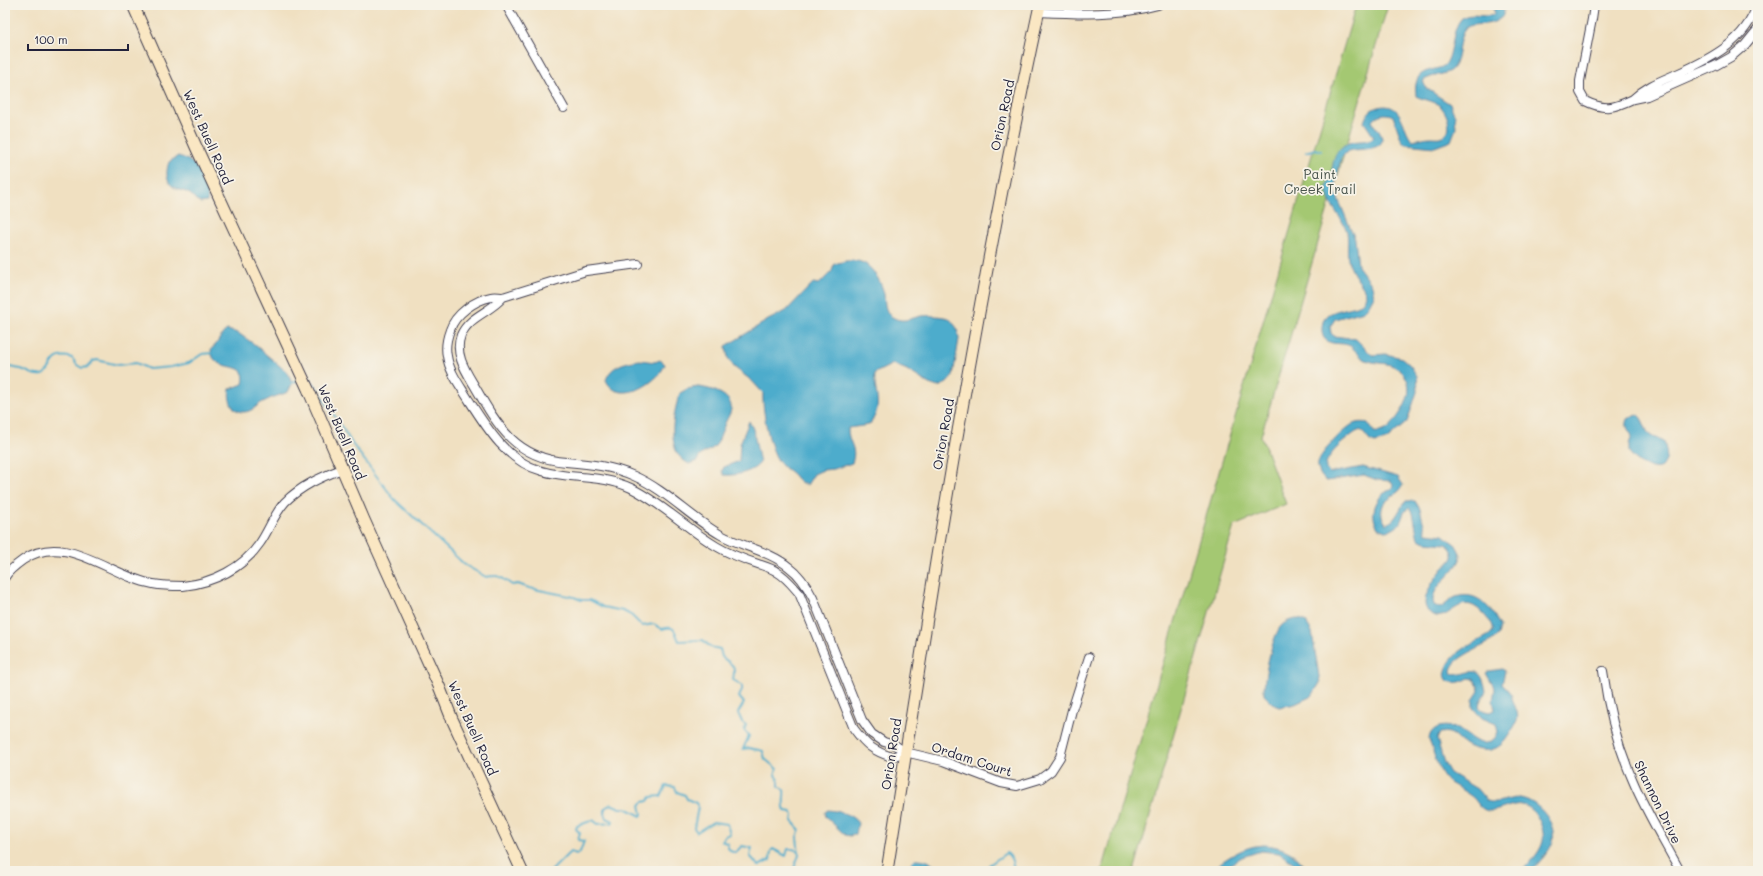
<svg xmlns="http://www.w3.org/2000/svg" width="1763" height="876" font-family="Mali,sans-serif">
  <rect width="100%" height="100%" fill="#f7f3e8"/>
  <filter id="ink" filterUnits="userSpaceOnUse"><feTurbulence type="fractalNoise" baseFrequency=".025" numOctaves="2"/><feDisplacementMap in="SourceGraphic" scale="8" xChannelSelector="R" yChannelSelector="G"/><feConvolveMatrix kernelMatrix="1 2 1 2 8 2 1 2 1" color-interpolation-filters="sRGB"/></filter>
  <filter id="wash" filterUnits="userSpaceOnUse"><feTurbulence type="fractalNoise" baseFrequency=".012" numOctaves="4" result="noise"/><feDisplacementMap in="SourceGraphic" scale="16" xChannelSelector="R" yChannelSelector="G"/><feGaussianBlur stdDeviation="0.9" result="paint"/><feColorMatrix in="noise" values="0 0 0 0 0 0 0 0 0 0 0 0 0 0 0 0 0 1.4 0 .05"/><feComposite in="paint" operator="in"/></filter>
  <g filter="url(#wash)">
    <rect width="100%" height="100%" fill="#f0e0c1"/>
    <path fill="#a4c872" stroke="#637556" d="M1356 5H1388L1261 436 1286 504 1234 526 1134 871H1102Z"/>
    <path fill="#4daccc" stroke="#386784" d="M1488 5H1502L1504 10 1503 16C1490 29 1474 21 1466 28 1456 39 1461 58 1452 69 1445 76 1432 74 1423 81L1426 88 1450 104 1455 116 1456 128 1451 141 1435 147 1405 144 1401 139 1393 116C1386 112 1377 114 1372 121 1374 127 1379 129 1381 135 1388 152 1357 148 1348 151L1341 158 1334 189 1355 239 1358 266 1372 285 1374 296 1368 307 1364 311 1335 319 1330 327 1331 333 1334 336 1356 339 1372 355 1386 354 1402 358 1410 365 1417 376 1418 389 1407 422 1391 436 1386 440 1375 443 1370 441 1361 430 1356 432C1347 438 1314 464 1330 473L1363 467 1398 477 1403 485 1399 491 1384 503C1380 511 1381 519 1387 524 1397 520 1399 508 1406 501H1415L1420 509 1426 533 1443 535 1456 545 1461 555C1460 572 1427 587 1434 605L1440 608C1446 605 1450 599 1456 597 1478 590 1491 608 1500 626L1498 635 1494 639C1483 648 1453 656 1451 671L1452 674C1465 679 1480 657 1486 691 1482 700 1471 709 1490 712L1495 710 1493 700 1495 689 1486 673 1489 671 1502 669 1505 671 1502 684C1505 687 1508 690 1510 693 1512 695 1512 699 1513 702 1521 718 1518 721 1509 735 1504 743 1499 748 1490 750 1483 751 1472 749 1466 745 1455 739 1454 730 1440 733L1437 739 1444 763 1450 773 1477 789 1487 801C1497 805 1510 797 1520 798 1539 801 1559 825 1552 844 1548 854 1538 863 1531 871H1522C1538 853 1551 843 1538 818 1535 812 1529 806 1522 805 1510 802 1495 816 1483 809 1478 806 1476 799 1471 796 1464 791 1457 787 1450 783 1438 774 1434 753 1429 739 1431 724 1449 724 1459 730 1471 736 1481 751 1495 738L1498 732 1496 724 1482 718 1473 708V700L1479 691 1478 686 1474 679 1469 678C1462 682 1456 684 1448 681L1445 676C1448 645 1491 641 1493 630 1494 624 1489 621 1486 617 1462 587 1452 620 1436 616 1413 609 1432 582 1441 571 1444 566 1451 563 1453 557 1454 552 1450 547 1446 544L1426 542 1418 539 1413 513 1409 508C1399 512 1406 529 1385 531L1378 528C1371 517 1373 505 1382 495 1385 492 1389 491 1392 488L1393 484 1391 481 1377 480 1364 475 1327 481C1321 478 1317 470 1318 463 1319 454 1345 428 1353 424 1358 422 1363 422 1368 423L1374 432C1388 434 1394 422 1401 412 1412 395 1413 375 1393 366 1385 362 1375 364 1366 360 1358 356 1353 346 1348 345 1339 342 1323 347 1322 331 1320 300 1363 317 1366 294 1363 285 1355 278 1351 268 1345 257 1349 245 1347 232 1343 217 1326 204 1327 188 1327 183 1330 179 1331 174 1333 166 1333 157 1338 151 1350 136 1364 145 1374 137L1364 122C1366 115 1370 109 1378 107 1403 101 1401 126 1412 140 1418 140 1424 137 1430 137 1435 137 1439 138 1443 136 1454 131 1447 112 1440 106 1433 100 1423 100 1416 96 1416 92 1415 88 1416 84 1419 65 1442 73 1447 62 1454 49 1451 29 1462 18 1470 12 1484 18 1493 15L1494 13V9Z
      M178 156C198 161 211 181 207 202L200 203C196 201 194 197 190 194 186 191 180 191 175 188 165 182 166 171 169 162Z
      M846 261C850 261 857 260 861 262 872 265 882 283 884 294 885 303 884 313 894 318 904 323 911 318 921 316 930 315 940 316 949 318L957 328 959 339 953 376 947 383 938 387 929 384 907 370 893 364 875 373C873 394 885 405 869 425L848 428C847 442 858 447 852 463L834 469 823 470 814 474 807 485C800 483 798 480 793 474 789 470 782 467 779 462 769 448 762 410 763 393L752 381 734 367 728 358 726 346 768 320 786 311 813 283 819 284 832 271 834 264Z
      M227 330 238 333 254 344 288 373 292 384 288 392C281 395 272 397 265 401 259 403 255 409 249 411 234 416 227 401 230 389L243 384C250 357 212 376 211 349 219 344 219 335 227 330Z
      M640 360 655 362 660 360 665 364C658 385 617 406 606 380 611 365 626 362 640 360Z
      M698 387C708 388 729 393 731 406 732 413 726 419 724 426 721 432 720 441 715 446 709 453 702 450 697 461L689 464C684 461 680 458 677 453 669 436 674 410 680 393L687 389Z
      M1637 414C1645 420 1644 430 1651 436 1655 439 1660 438 1664 441 1665 447 1668 454 1666 460 1660 479 1635 461 1629 452V444L1632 436C1628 428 1625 428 1628 419Z
      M749 421 753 429 760 463C753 472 736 476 724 475L722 471 724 467 739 461 740 444Z
      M1300 619 1306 622 1312 632 1320 683 1312 696 1295 704 1279 707 1274 705 1264 695C1263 681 1272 634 1282 625 1288 620 1293 619 1300 619Z
      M828 810C838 811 852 814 858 823L856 834 850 836 845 835 826 817 825 812Z
      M1264 845C1280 846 1300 853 1305 871H1300L1294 863 1279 853 1261 851 1242 857 1219 871H1209C1226 859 1242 846 1264 845Z
      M915 859C925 859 933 861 937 871H908L909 865Z"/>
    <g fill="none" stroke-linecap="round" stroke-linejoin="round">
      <path stroke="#4daccc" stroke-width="2" d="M1306 152 1315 149 1321 151
        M5 366C10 367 16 368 21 369 28 371 34 377 42 375 54 372 48 351 72 358L77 365 82 368 88 367 93 361 97 360 118 365 136 363 149 369 171 367 189 363 202 354 213 353
        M309 379 315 385 353 445 394 499 465 565 486 577C500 574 500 577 512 585L518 584 529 588 574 597 581 600H590L603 607 623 611 631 615 642 626 654 624 662 629C675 625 674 630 679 641L703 640 710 647 720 649 722 657C733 666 736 664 733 680L742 685V690L739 697 744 703 738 713 742 722 746 725 744 730 749 736 743 749 750 748C754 750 758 749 763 751L765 759 777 769 775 775 779 781V786L784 790C785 796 782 804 785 811L791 812 793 815 792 821 800 830 797 837 799 855 793 871
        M290 384 298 380
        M551 871 570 852 577 854 580 852 584 841 578 840 580 833 576 829 577 826 593 820 598 824 612 823 613 821 605 817V808L611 804 620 808H626L641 816 642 814 640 805 643 802 648 801 651 797 661 796 666 786 675 787 677 792 685 795 687 799 696 803 698 807 694 828 697 832 713 822 727 824 730 834 725 836 722 841 728 844V848L732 852H736L742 846 752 848 750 856 759 866 770 860 771 851 773 849 786 856 788 849H793L798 851
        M986 871 989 865 1006 853C1012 856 1013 864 1014 871"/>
    </g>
  </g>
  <g filter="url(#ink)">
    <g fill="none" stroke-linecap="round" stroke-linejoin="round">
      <g stroke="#413e4f" stroke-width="10">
        <path id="street" d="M506 5 564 108
          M1594 5 1592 19 1580 81V92L1585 101C1605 111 1614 108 1633 99
          M1757 5C1746 41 1710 59 1679 73 1661 81 1648 85 1633 99L1647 96 1715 66 1731 57 1745 45 1758 29
          M1038 12C1079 14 1118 16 1158 5
          M638 264 586 271 503 297C499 297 494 296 491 297 475 300 455 314 450 330 447 338 445 347 447 356 449 371 459 384 467 397 486 427 506 461 542 471 572 480 602 474 631 488 662 503 687 529 716 546 729 554 743 559 758 564 764 566 772 568 777 572 786 577 792 585 799 593L854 729C866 745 873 751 892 757L905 752
          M503 297C491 312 469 316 461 335 454 353 465 370 474 385 497 425 515 458 566 462 590 464 612 466 634 476 666 490 691 518 721 535 743 547 770 551 789 567 800 575 807 586 813 598L862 720 872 734 884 742 895 745 905 752 943 761 1001 783 1017 786 1040 779 1051 771 1060 757 1072 710 1089 657
          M5 577C9 570 16 565 23 560 65 530 111 577 153 584 163 586 174 586 183 586 213 583 243 568 260 543 269 530 274 514 285 502 301 486 321 477 342 469
          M1603 671C1608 708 1618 747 1633 781 1646 812 1664 841 1680 871"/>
      </g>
      <g stroke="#413e4f" stroke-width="13">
        <path id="secondary" d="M133 5 197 149 308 389 364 520 439 686 452 719 522 871
          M887 871C902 772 918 673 934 574 965 384 999 194 1040 5"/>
      </g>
      <use href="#street" stroke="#fff" stroke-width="8"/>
      <use href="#secondary" stroke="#fae7c3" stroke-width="11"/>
    </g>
  </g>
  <g text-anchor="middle" stroke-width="3.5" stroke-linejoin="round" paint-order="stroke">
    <g font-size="13" fill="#22223b" stroke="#f7f3e8">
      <text transform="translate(1002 115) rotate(-78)" y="5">Orion Road</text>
      <text transform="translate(208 137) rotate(66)" y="5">West Buell Road</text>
      <text transform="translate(342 432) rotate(67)" y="5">West Buell Road</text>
      <text transform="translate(943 434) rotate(-80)" y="5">Orion Road</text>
      <text transform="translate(473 728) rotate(66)" y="5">West Buell Road</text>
      <text transform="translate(891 754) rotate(-81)" y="5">Orion Road</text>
      <text transform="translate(972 759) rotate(18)" y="5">Ordam Court</text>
      <text transform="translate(1658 802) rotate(64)" y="5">Shannon Drive</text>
    </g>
    <g font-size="13" fill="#49544c" stroke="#f7f3e8">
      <text x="1320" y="179">Paint<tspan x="1320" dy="15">Creek Trail</tspan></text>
    </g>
  </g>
  <rect width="1763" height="876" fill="none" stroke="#f7f3e8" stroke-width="20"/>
  <path d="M28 44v6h100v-6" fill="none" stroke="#22223b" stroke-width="2"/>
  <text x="34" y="44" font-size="12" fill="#22223b" stroke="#f7f3e8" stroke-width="3" paint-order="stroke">100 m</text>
</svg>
